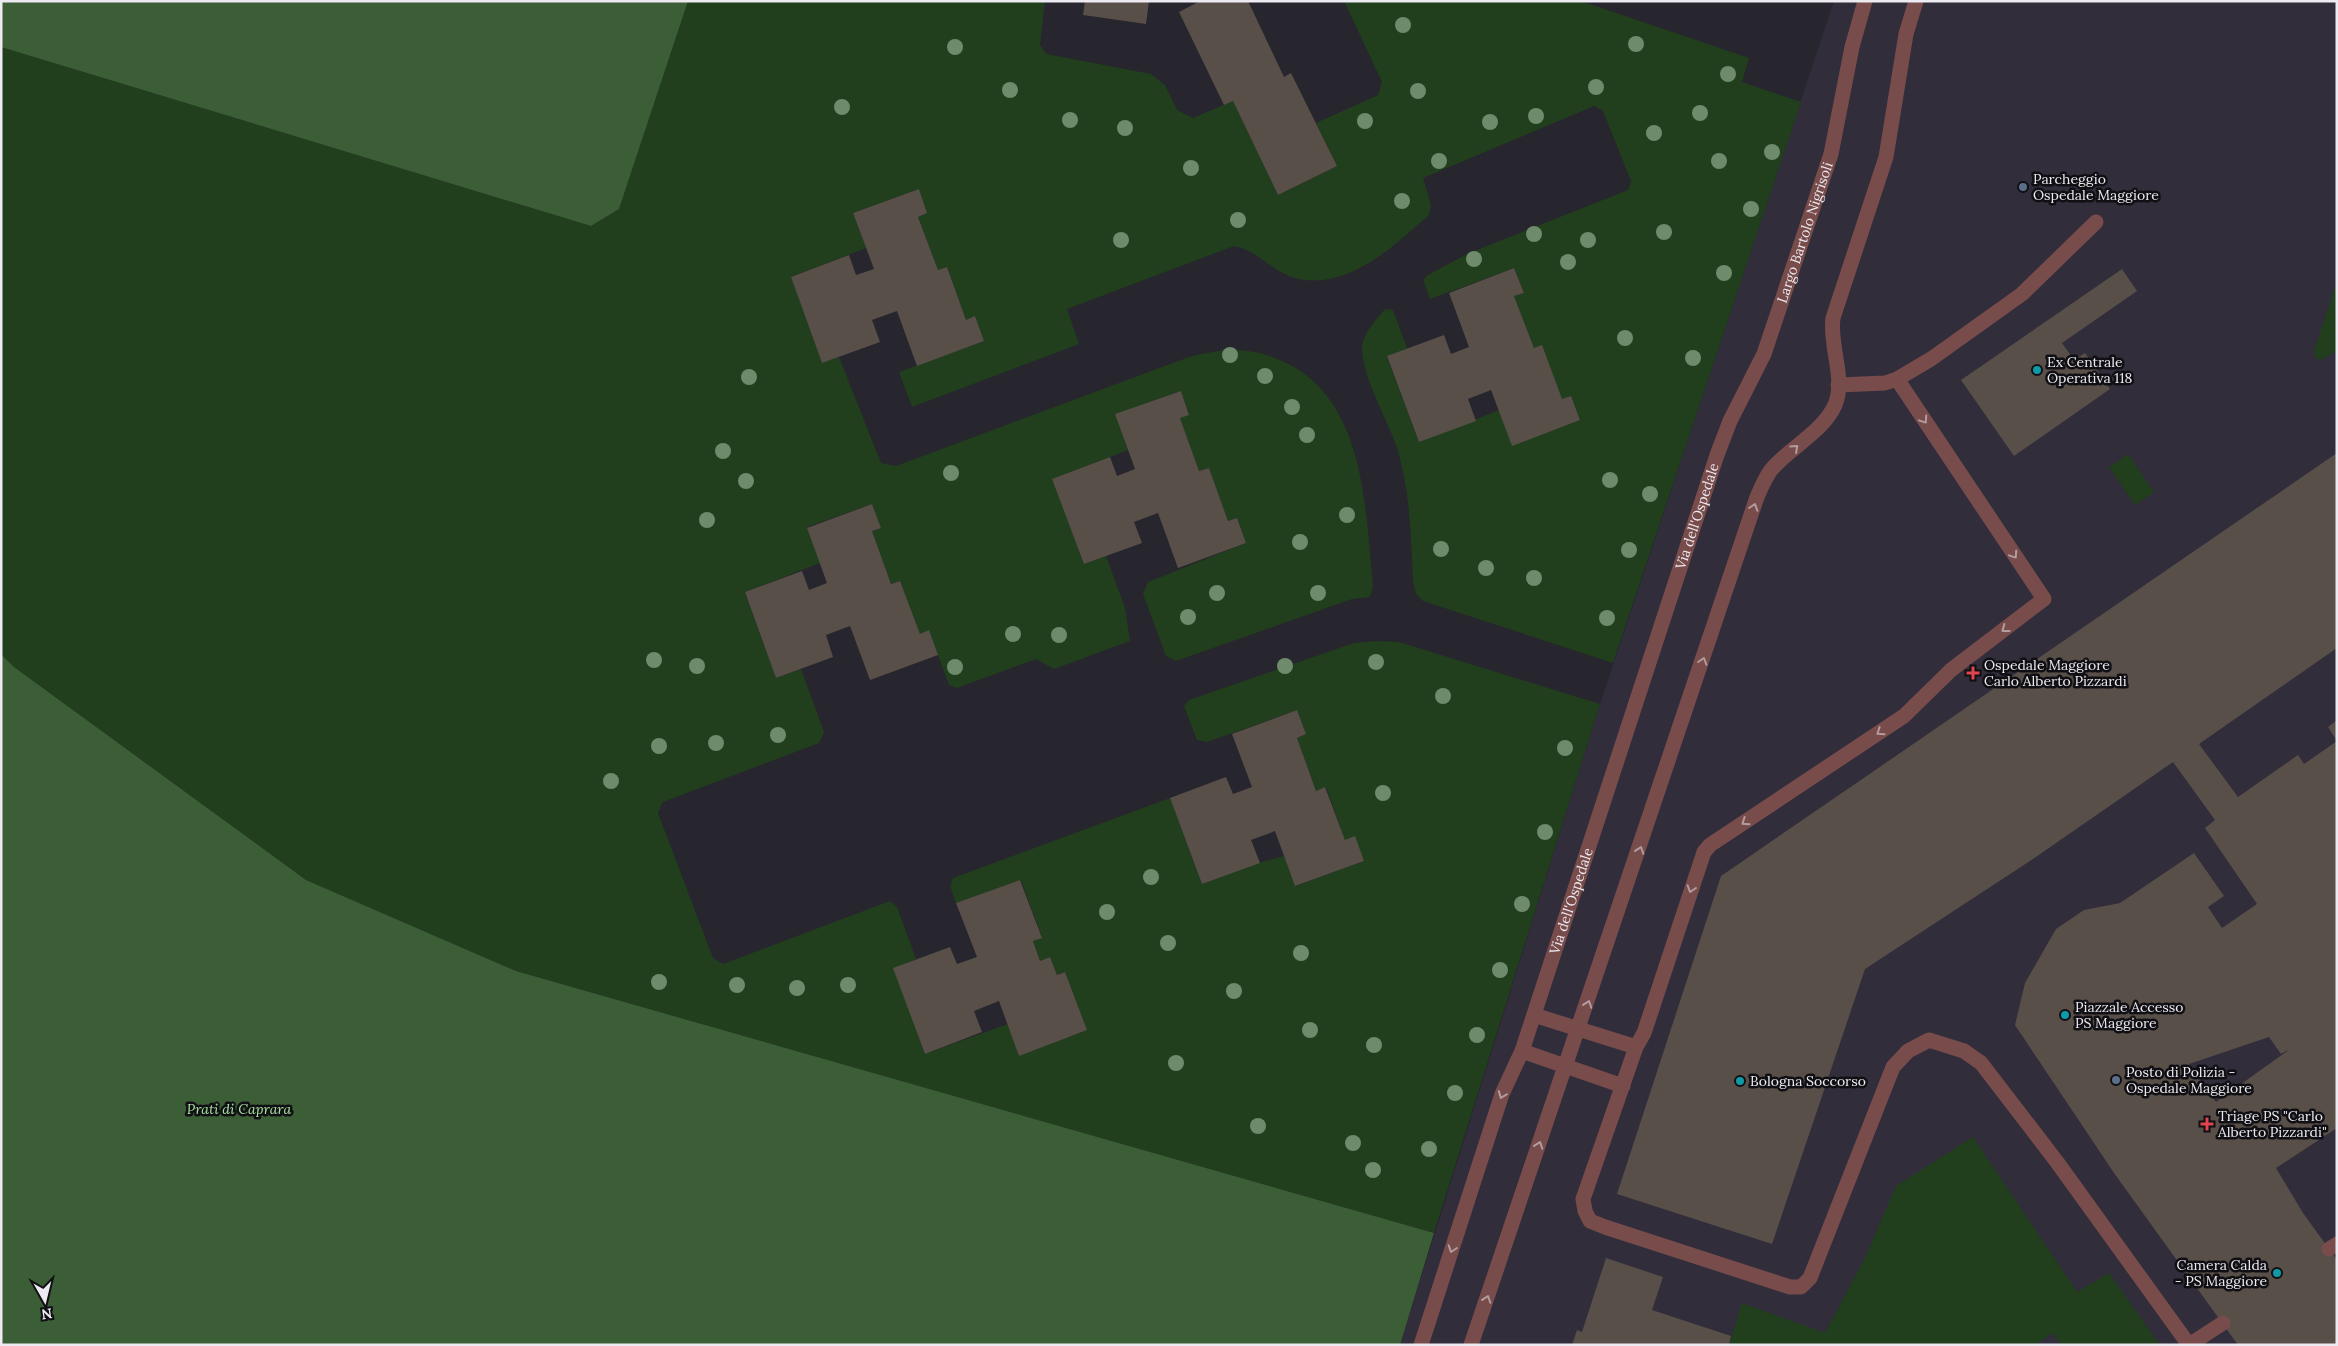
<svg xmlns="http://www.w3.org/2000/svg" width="2338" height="1346" font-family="Lora,serif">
  <rect width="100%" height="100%" fill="#27252e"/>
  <path fill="#312d3b" d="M1834 1H2337V1345H1400L1600 704Z"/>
  <path fill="#213f1d" d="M688 1H1045L1040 45 1046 54 1151 74 1165 85 1177 110 1193 118 1233 101 1278 195 1337 166 1316 123 1378 95 1382 82 1344 1H1581L1749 58 1742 82 1801 102 1613 663 1423 601 1416 594 1413 581C1411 537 1410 490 1397 448 1387 418 1365 383 1362 351 1361 335 1376 320 1385 309L1393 310 1407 348 1387 357 1419 442 1499 410 1512 445 1580 420 1571 396 1562 399 1534 348 1514 296 1524 293 1514 268 1430 299 1423 280 1428 275 1469 253 1628 190 1631 181 1603 111 1594 106 1423 178 1431 205 1429 215C1394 246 1346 292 1295 278 1271 271 1259 251 1234 246L1067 309 1079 344 912 407 899 372 984 341 975 317 966 320 947 267 938 270 918 217 927 213 919 189 853 213 866 248 791 277 822 363 839 357 881 463 896 466 1189 357C1224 348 1249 346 1282 361 1366 398 1365 508 1373 586L1370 597 1352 599 1176 661 1166 656 1143 594 1148 582 1246 543 1237 518 1228 521 1209 468 1199 471 1180 418 1189 414 1181 391 1116 414 1128 450 1053 479 1084 564 1106 556 1125 608 1130 641 1054 669 1036 659 957 688 949 685 929 631 920 634 900 581 891 584 872 531 881 528 872 504 807 527 820 563 745 592 776 678 801 669 824 732 819 743 663 802 658 813 713 958 723 964 890 901 897 907 916 959 894 968 925 1054 1008 1024 1019 1055 1087 1030 1065 972 1057 975 1050 957 1040 961 1033 941 1042 937 1021 880 956 903 950 886 953 878 1170 798 1202 884 1259 863 1284 856 1296 886 1364 861 1345 840 1326 787 1316 791 1297 738 1306 734 1297 710 1207 742 1197 740 1184 706 1189 700 1354 643 1378 641 1399 642 1600 704 1434 1233 516 971 306 880 14 667 1 653V47L591 226 619 209Z
    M2337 281V351L2320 360 2315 357 2314 351Z
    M2128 454 2154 492 2135 505 2109 467Z
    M1973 1137 2077 1292 2109 1273 2160 1345H2061L2053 1333 2035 1345H1729L1742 1303 1825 1333 1865 1258 1896 1186Z"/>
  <path fill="#3b5e36" d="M1 1H688L619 209 591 226 1 47Z
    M1 654 14 667 306 880 516 971 1434 1233 1400 1345H1Z"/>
  <path fill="#584f49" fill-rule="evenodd" d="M1085 1H1149L1146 24 1083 15Z
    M1200 1H1248L1284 77 1291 73 1337 166 1278 195 1233 101 1224 105 1179 12Z
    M919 189 927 213 918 217 938 270 947 267 966 320 975 316 984 341 917 366 897 311 872 320 880 342 822 363 791 277 849 255 856 275 874 269 853 213Z
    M1514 268 1524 293 1514 296 1534 348 1542 345 1562 399 1571 396 1580 420 1512 446 1491 390 1468 399 1476 421 1419 442 1387 356 1444 335 1451 354 1469 347 1449 293Z
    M2122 269 2137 291 2062 343 2074 360 2085 353 2110 389 2014 456 1961 380Z
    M1181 391 1189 415 1180 418 1199 471 1209 468 1228 521 1237 518 1246 543 1178 568 1158 513 1134 522 1142 543 1084 564 1052 479 1110 457 1117 476 1135 469 1115 414Z
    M2337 453V648L2199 744 2238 797 2298 755 2304 764 2337 741V1128L2276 1168 2303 1213 2337 1260V1345H2238L2114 1173 2015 1025 2025 983 2056 929 2084 910 2120 903 2194 853 2224 896 2208 907 2222 928 2257 904 2205 828 2215 820 2173 762 2033 859 1865 969 1772 1244 1617 1194 1721 876ZM2269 1037 2281 1054 2290 1049 2216 1102 2189 1064Z
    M872 504 881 528 872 531 891 584 900 581 920 634 929 630 938 655 870 680 850 626 826 635 833 657 776 678 745 592 802 571 809 590 827 583 807 528Z
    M1297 710 1306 734 1297 738 1316 791 1325 787 1345 840 1355 836 1364 861 1295 886 1275 831 1251 840 1260 863 1202 884 1170 798 1226 777 1233 794 1252 787 1232 734Z
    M2337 720V741L2328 727Z
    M1020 880 1042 938 1033 941 1040 961 1050 957 1057 975 1065 972 1087 1030 1019 1056 999 1001 974 1011 982 1032 925 1054 893 968 950 947 957 964 977 957 956 903Z
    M1606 1258 1663 1277 1652 1310 1731 1336 1729 1345H1572L1577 1330 1582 1332Z"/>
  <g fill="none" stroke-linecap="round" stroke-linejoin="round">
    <path stroke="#794c4c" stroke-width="15" d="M1897 379 2044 599 1951 670 1904 716 1710 845 1704 852 1644 1033 1636 1047 1583 1199 1585 1211 1590 1221 1605 1227 1790 1287H1801L1810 1278 1893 1067 1908 1051 1929 1040 1964 1051 1981 1063 2057 1162 2189 1345
      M1838 385 1885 383 1897 379 1931 359 2022 294 2096 222
      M1534 1015 1636 1047
      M1522 1051 1623 1086
      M2329 1249 2337 1244
      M2189 1345 2223 1323"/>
    <g stroke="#794c4c" stroke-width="15">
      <path id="s1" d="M1421 1345 1502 1094 1522 1051 1717 455 1730 421 1764 354 1831 154 1852 47 1865 1"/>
      <path d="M1471 1345 1757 497C1761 488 1765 478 1771 470 1790 447 1822 433 1835 405 1846 378 1829 346 1833 318L1886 157 1906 34 1916 1"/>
    </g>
  </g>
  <g fill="#6e8c6c">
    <circle cx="1403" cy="25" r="8"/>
    <circle cx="1636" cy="44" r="8"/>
    <circle cx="955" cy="47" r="8"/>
    <circle cx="1728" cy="74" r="8"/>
    <circle cx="1596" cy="87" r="8"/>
    <circle cx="1010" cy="90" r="8"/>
    <circle cx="1418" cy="91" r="8"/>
    <circle cx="842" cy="107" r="8"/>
    <circle cx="1700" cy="113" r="8"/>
    <circle cx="1536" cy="116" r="8"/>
    <circle cx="1070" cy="120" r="8"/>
    <circle cx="1365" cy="121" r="8"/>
    <circle cx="1490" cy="122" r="8"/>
    <circle cx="1125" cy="128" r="8"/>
    <circle cx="1654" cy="133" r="8"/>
    <circle cx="1772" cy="152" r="8"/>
    <circle cx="1439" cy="161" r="8"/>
    <circle cx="1719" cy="161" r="8"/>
    <circle cx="1191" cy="168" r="8"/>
    <circle cx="1402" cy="201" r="8"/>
    <circle cx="1751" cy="209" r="8"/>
    <circle cx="1238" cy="220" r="8"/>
    <circle cx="1664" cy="232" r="8"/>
    <circle cx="1534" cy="234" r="8"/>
    <circle cx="1121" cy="240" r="8"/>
    <circle cx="1588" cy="240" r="8"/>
    <circle cx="1474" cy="259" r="8"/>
    <circle cx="1568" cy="262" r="8"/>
    <circle cx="1724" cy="273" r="8"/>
    <circle cx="1625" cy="338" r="8"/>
    <circle cx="1230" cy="355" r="8"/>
    <circle cx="1693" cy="358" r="8"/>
    <circle cx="1265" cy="376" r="8"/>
    <circle cx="749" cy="377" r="8"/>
    <circle cx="1292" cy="407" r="8"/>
    <circle cx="1307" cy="435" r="8"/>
    <circle cx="723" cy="451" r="8"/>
    <circle cx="951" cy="473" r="8"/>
    <circle cx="1610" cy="480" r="8"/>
    <circle cx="746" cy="481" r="8"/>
    <circle cx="1650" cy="494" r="8"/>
    <circle cx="1347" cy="515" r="8"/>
    <circle cx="707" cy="520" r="8"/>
    <circle cx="1300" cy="542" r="8"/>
    <circle cx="1441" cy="549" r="8"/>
    <circle cx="1629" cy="550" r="8"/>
    <circle cx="1486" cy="568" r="8"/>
    <circle cx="1534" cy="578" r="8"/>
    <circle cx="1217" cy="593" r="8"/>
    <circle cx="1318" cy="593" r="8"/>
    <circle cx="1188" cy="617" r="8"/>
    <circle cx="1607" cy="618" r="8"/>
    <circle cx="1013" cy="634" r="8"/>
    <circle cx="1059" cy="635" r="8"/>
    <circle cx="654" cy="660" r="8"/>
    <circle cx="1376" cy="662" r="8"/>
    <circle cx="697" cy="666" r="8"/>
    <circle cx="1285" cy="666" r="8"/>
    <circle cx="955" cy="667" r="8"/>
    <circle cx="1443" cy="696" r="8"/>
    <circle cx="778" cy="735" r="8"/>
    <circle cx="716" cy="743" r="8"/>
    <circle cx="659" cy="746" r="8"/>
    <circle cx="1565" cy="748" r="8"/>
    <circle cx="611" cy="781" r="8"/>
    <circle cx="1383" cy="793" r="8"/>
    <circle cx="1545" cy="832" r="8"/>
    <circle cx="1151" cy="877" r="8"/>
    <circle cx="1522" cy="904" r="8"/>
    <circle cx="1107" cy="912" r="8"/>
    <circle cx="1168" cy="943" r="8"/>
    <circle cx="1301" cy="953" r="8"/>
    <circle cx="1500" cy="970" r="8"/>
    <circle cx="659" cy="982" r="8"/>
    <circle cx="737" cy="985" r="8"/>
    <circle cx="848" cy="985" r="8"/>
    <circle cx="797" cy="988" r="8"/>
    <circle cx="1234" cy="991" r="8"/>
    <circle cx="1310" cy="1030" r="8"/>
    <circle cx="1477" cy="1035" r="8"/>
    <circle cx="1374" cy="1045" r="8"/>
    <circle cx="1176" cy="1063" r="8"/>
    <circle cx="1455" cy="1093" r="8"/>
    <circle cx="1258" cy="1126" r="8"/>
    <circle cx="1353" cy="1143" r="8"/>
    <circle cx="1429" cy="1149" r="8"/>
    <circle cx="1373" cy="1170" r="8"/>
  </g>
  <defs><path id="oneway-chevron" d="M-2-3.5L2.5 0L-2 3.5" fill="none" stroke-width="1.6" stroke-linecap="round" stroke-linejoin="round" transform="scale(1.25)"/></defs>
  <g stroke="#b39c9e">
    <use href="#oneway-chevron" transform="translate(1924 420) rotate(56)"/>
    <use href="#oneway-chevron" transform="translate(1795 448) rotate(-42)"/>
    <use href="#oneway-chevron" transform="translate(1754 507) rotate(-72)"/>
    <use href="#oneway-chevron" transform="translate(2014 555) rotate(56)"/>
    <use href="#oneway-chevron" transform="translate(2005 629) rotate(143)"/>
    <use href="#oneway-chevron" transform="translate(1703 661) rotate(-72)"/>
    <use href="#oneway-chevron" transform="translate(1880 732) rotate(146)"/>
    <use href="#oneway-chevron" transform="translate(1745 822) rotate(146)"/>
    <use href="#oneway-chevron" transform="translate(1640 850) rotate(-71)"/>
    <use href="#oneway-chevron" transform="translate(1691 889) rotate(108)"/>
    <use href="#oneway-chevron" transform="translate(1588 1004) rotate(-71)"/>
    <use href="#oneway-chevron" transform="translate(1502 1095) rotate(111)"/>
    <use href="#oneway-chevron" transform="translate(1539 1145) rotate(-71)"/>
    <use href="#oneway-chevron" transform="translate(1452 1249) rotate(108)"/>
    <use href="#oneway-chevron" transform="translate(1487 1299) rotate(-71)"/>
  </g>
  <g fill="#5c6f8a" stroke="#100f13" stroke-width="2">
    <circle cx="2023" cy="187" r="5"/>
    <circle cx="2116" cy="1080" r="5"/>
  </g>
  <g fill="#0f9aa8" stroke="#100f13" stroke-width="2">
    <circle cx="2037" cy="370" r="5"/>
    <circle cx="2065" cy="1015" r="5"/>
    <circle cx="1740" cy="1081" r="5"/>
    <circle cx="2277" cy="1273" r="5"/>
  </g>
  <g fill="#e0444e" stroke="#100f13" stroke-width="2">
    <path d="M1970.5 665.5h5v5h5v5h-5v5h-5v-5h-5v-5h5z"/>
    <path d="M2204.5 1116.5h5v5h5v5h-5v5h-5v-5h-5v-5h5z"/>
  </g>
  <g text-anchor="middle" stroke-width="5" stroke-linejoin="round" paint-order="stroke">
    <g font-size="14" fill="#edebf1" stroke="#100f13" text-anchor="start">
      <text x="2033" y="184">Parcheggio<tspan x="2033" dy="16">Ospedale Maggiore</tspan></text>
      <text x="2047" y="367">Ex Centrale<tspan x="2047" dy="16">Operativa 118</tspan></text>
      <text x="1984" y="670">Ospedale Maggiore<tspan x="1984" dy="16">Carlo Alberto Pizzardi</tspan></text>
      <text x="2075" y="1012">Piazzale Accesso<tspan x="2075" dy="16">PS Maggiore</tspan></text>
      <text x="2126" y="1077">Posto di Polizia -<tspan x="2126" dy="16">Ospedale Maggiore</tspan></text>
      <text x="1750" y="1086">Bologna Soccorso</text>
      <text x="2218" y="1121">Triage PS "Carlo<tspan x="2218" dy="16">Alberto Pizzardi"</tspan></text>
      <text x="2267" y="1270" text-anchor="end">Camera Calda<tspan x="2267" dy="16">- PS Maggiore</tspan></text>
    </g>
    <g font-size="14" fill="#edebf1" stroke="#100f13">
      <text dy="5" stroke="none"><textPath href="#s1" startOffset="1178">Largo Bartolo Nigrisoli</textPath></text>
      <text dy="5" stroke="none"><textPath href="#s1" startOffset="874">Via dell'Ospedale</textPath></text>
      <text dy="5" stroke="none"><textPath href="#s1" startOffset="469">Via dell'Ospedale</textPath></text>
    </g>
    <g font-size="14" font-style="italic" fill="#a8e19f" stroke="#100f13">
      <text x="239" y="1114">Prati di Caprara</text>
    </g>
  </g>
  <rect width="2338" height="1346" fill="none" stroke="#edebf1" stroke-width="5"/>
  <g transform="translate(45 1301) rotate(172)" stroke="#100f13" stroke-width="4" paint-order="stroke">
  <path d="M0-4L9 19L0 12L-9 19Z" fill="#edebf1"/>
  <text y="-8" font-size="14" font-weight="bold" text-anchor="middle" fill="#edebf1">N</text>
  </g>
</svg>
